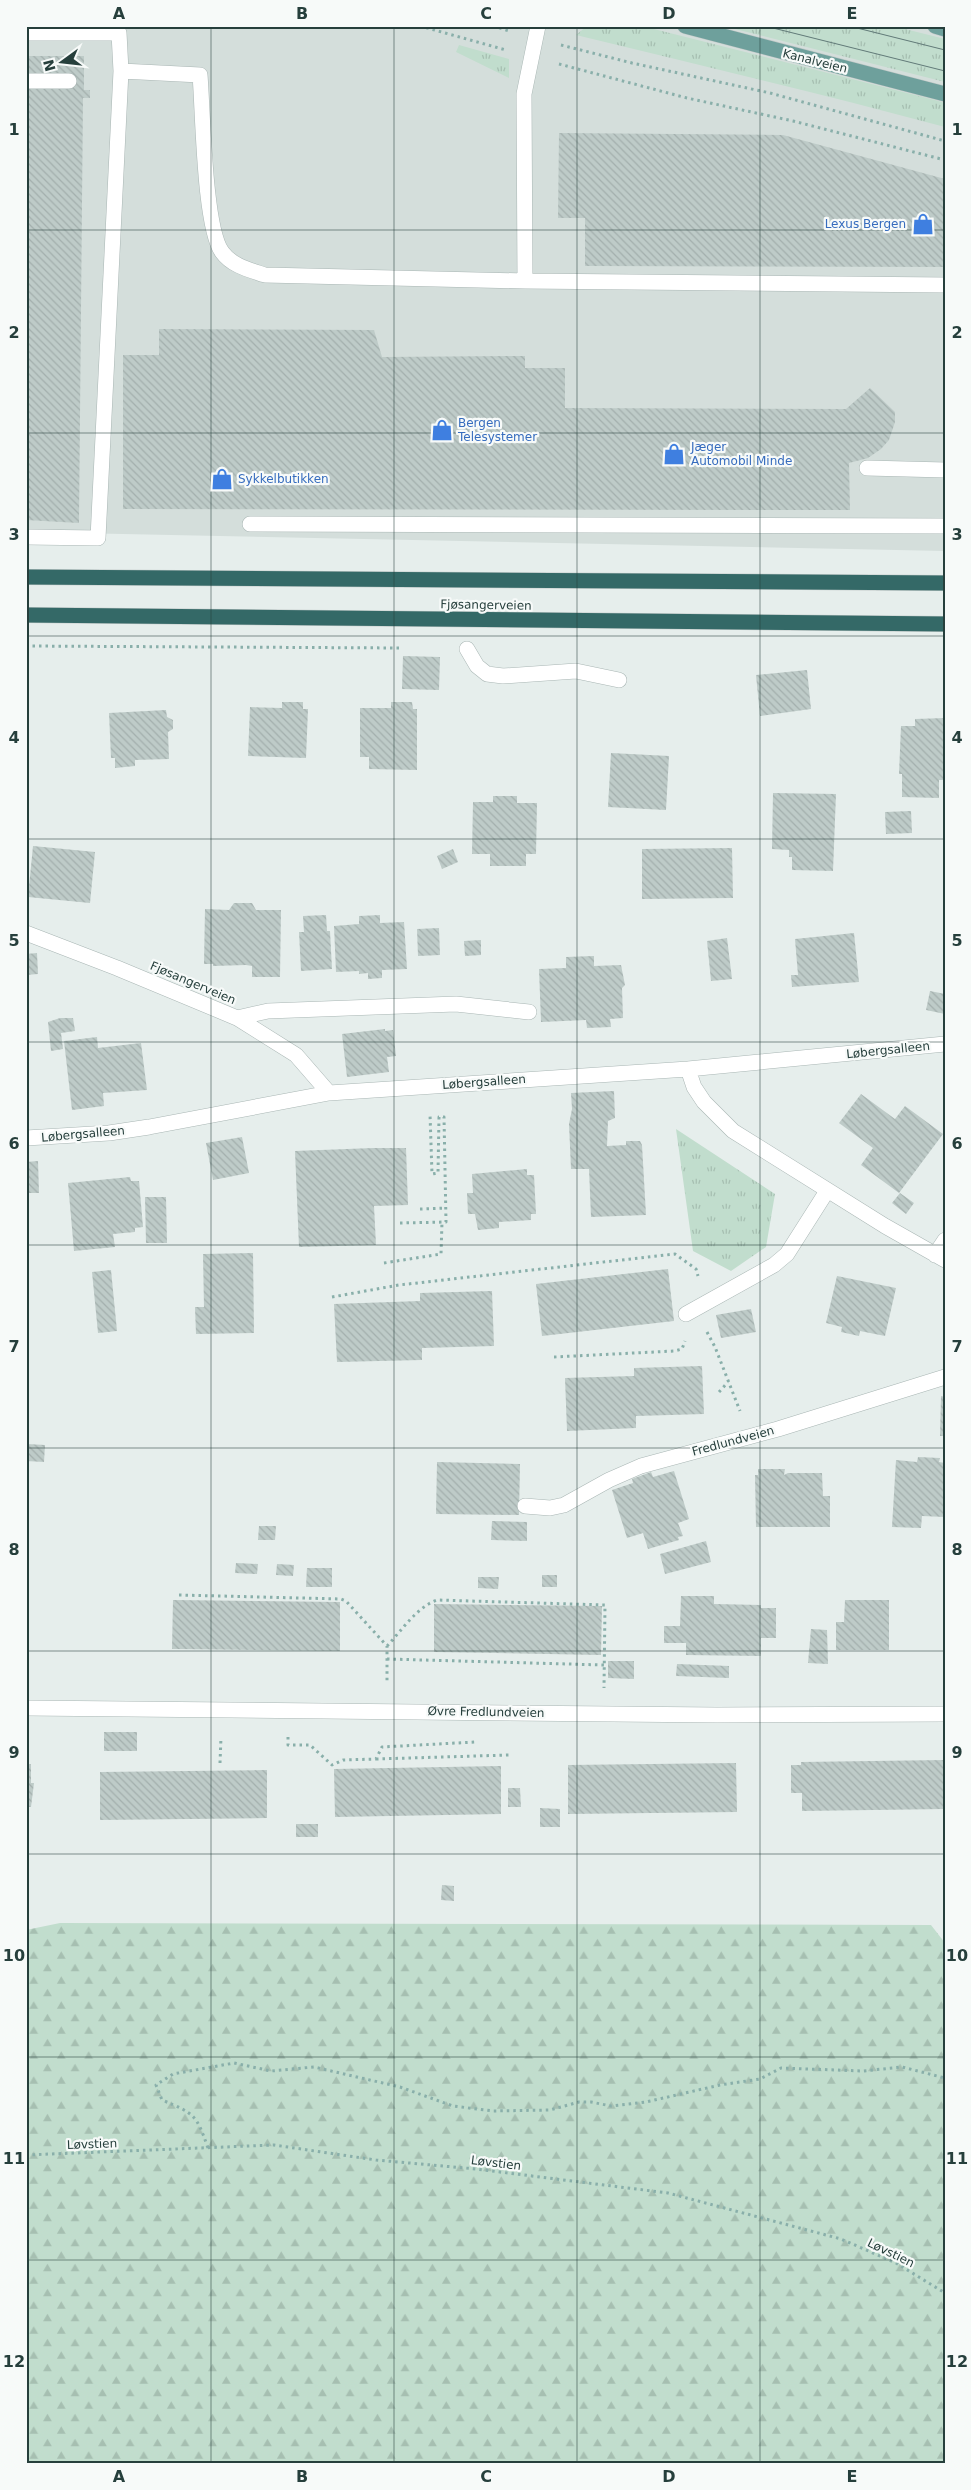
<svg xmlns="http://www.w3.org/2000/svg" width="971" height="2490" font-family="'DejaVu Sans',sans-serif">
  <defs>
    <pattern id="grass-tufts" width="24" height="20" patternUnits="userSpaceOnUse" patternTransform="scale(1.25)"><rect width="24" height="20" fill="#c1ddcd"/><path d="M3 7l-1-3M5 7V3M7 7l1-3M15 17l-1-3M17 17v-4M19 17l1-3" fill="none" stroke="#a6bfb1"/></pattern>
    <pattern id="forest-firs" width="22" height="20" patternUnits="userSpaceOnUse" patternTransform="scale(1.25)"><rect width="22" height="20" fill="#c1ddcd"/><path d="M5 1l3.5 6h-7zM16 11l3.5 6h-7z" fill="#a6bfb1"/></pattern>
    <pattern id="building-back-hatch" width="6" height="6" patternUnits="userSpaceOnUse" patternTransform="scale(1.25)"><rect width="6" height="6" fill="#becbc8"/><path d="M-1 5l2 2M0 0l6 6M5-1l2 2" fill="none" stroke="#a3afad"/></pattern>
  </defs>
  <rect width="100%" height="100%" fill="#e6eeec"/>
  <path fill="#d4dedb" d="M26 26H945V551L26 532Z"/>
  <path fill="url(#grass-tufts)" d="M587 26H642L935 100 945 103V127C822 94 699 65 576 35Z
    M723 26H893L945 39V82Z
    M459 45 509 59V78L456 52Z
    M676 1129 775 1194 766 1247 731 1271 693 1251Z"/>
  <path fill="url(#forest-firs)" d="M60 1923 931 1925 945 1943V2464H26V1930Z"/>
  <path fill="url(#building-back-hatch)" d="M26 56H84V90H90V98H83L79 523 26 520Z
    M559 133 783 135 945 179V267L585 266V218H558Z
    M159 329 374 330 382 357 525 356V368H565V408L846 409 870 388 895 412V422L889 440 881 449 868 458 849 463 850 510 123 509V355H159Z
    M403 656 440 657 439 690 402 689Z
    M807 670 811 709 760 716 756 675Z
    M282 702H303V709H308L306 758 248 756 250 707 282 708Z
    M391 702H412L413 709H417V770L369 769V757H360V708H391Z
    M166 710 167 717 173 720V729L168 732 169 759 135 760V766L115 768V758H111L109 713Z
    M945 718V780H939V798L902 797V774H899L901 726H915V719Z
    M611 753 669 756 666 810 608 807Z
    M773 793 836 794 833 871 792 870V857H789V850L772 849Z
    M493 796H517V803H537L536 854H526V866H490V854H472L473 802H493Z
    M911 811 912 833 886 834 885 812Z
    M33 846 95 852 90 903 28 897Z
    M732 848 733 898 642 899V849Z
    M453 849 458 862 442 869 437 856Z
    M234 903H252L256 910H281L280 977H252V966L246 965 213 966V964H204L205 909 229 910Z
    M326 915 327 931H330L332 969 301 971 299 932H304L303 916Z
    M380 915V923L404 922 407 969 382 970V978L368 979V973L359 974V971L336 972 334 926 359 924V916Z
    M439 928 440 955 418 956 417 929Z
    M854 933 859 982 792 987 791 975H798L795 939Z
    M727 938 732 979 711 981 707 941Z
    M481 940V955L465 956 464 941Z
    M37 953 38 974 26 975V954Z
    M594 956V966L621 965 625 985 622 988 623 1018 610 1019 611 1027 587 1028 586 1020 541 1022 539 969 566 968V957Z
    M930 991 945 994V1014L926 1010Z
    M60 1018H73L75 1031 61 1033 63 1049 51 1051 48 1022Z
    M385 1029V1031L393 1030 396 1056 387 1057 389 1072 347 1077 342 1034Z
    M97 1037 98 1048 141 1043 147 1090 103 1093 104 1106 72 1110 64 1041Z
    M614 1091 615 1118 608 1121 607 1146 626 1145V1141H640L642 1145 646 1215 591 1217 589 1169H571L569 1124 572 1109 571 1093Z
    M861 1094 895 1119 905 1106 943 1134 899 1193 861 1165 873 1148 839 1123Z
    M242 1137 249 1173 213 1180 206 1143Z
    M373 1148H406L408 1205 374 1206 376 1245 299 1247 295 1151Z
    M38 1161 39 1193H26V1162Z
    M527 1169V1175H534L536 1214H531V1220L499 1222V1228L478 1230 475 1214H468L467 1193H473L472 1174Z
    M130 1177 131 1181H139L143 1227 135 1228V1232L113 1234 115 1247 74 1251 68 1183Z
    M900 1193 914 1203 906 1214 892 1203Z
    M145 1197H166L167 1243H146Z
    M253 1253 254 1333 196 1334 195 1307H204L203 1254Z
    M668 1269 674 1321 542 1336 536 1284Z
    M111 1270 117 1331 98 1333 92 1272Z
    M837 1276 896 1288 885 1336 860 1331 859 1336 841 1332 842 1327 826 1323Z
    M492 1291 494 1346 422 1348V1360L337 1362 334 1304 420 1301V1293Z
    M751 1309 756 1332 721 1338 716 1315Z
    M702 1366 704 1414 636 1416V1428L567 1431 565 1378 634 1376V1368Z
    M941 1396 945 1397V1436H940Z
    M27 1444 45 1445 44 1462 26 1461Z
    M918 1457 940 1458 939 1462 945 1463V1517L922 1516 921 1528 892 1527 896 1460 917 1462Z
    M437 1462 520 1464 519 1515 436 1514Z
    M758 1469H785L784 1475 788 1473H822L823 1496H830V1527H756L755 1475H758Z
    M674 1471 689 1519 678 1523 683 1536 678 1537 679 1540 648 1549 643 1533 627 1538 612 1490 633 1483 632 1479 651 1472 653 1477Z
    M492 1521 527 1522V1541L491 1540Z
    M259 1526H276L275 1540H258Z
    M706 1541 711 1562 665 1574 660 1554Z
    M236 1563 258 1564 257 1574 235 1573Z
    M277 1564 294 1565 293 1576 276 1575Z
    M307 1568H332V1587H306Z
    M542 1575H557V1587H542Z
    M478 1577H499L498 1589 478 1588Z
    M681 1596H714V1604L761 1605V1608H776V1638H761V1656L686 1655V1643H664V1626H680Z
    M173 1600 340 1602V1651L172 1649Z
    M845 1600H889V1650H836V1622H844Z
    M434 1604 602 1606 601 1655 434 1652Z
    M811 1629 827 1630 828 1664 808 1663Z
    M608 1661H634V1679L608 1678Z
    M677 1664 729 1666V1678L676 1676Z
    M104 1732H137V1751H104Z
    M945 1760V1809L802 1811V1793H791V1765H801V1762Z
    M736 1763 737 1812 568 1814V1765Z
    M26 1764H31V1783H34L31 1807H26Z
    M501 1766V1814L335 1817 334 1769Z
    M267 1770V1818L100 1820V1772Z
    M508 1788H520L521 1807H508Z
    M540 1808 560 1809V1827H540Z
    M296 1824H318V1837H296Z
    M442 1885 454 1886V1901L441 1900Z"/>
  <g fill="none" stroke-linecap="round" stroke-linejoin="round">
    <g stroke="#a9b6b4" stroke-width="16">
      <path id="minor" d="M538 26 524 94 525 281 945 285
        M26 33H119L121 71
        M26 81H69
        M867 468 945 470
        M250 524 945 526
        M26 537 98 538 121 71 200 75C203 111 204 227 222 252 232 266 250 270 265 275L525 281
        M467 649 477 666 487 674 503 676 576 671 619 680
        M26 933 117 968 237 1018 296 1055 329 1093
        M237 1018 268 1011 456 1004 529 1012
        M688 1069 694 1087 704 1102 733 1131 885 1226 945 1260
        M26 1138 109 1133 149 1127 329 1093 688 1069 945 1044
        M935 1255 945 1240
        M686 1314 774 1265 787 1254 827 1191
        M525 1506 550 1508 564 1505 609 1480 641 1466 778 1429 945 1377
        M26 1708 717 1715 945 1714"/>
    </g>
    <g stroke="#c2c9c8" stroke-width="16">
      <path id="major" d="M685 26 945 94
        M935 26 945 29"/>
    </g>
    <g stroke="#c2c9c8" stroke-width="16">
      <path id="highway" d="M26 577 945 583
        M26 615 945 624"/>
    </g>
    <path stroke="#89afaa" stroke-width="3" stroke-dasharray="2.5 4" stroke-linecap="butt" d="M420 26 506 50
      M493 26 509 31
      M561 45 632 63 770 93 945 141
      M559 64 687 98 793 121 945 160
      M26 646 401 648
      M420 1209 446 1208
      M400 1223 446 1222 444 1117H439L438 1173 432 1174 430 1114
      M384 1263 441 1254 442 1222
      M332 1297 399 1285 675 1254 696 1269 698 1276
      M707 1332 715 1347 740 1411
      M554 1357 674 1351 682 1349 685 1341
      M719 1392 728 1382
      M179 1595 341 1599 346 1601 387 1646V1684
      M387 1646C402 1630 417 1607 437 1600L605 1605 604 1688
      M387 1659 604 1665
      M288 1737V1745H310L332 1765 343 1760 376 1759 382 1747 475 1742
      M376 1759 509 1755
      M220 1763 221 1737
      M208 2148C196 2114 195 2114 162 2100L156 2085 173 2074 234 2063 271 2071 314 2067 400 2087 453 2106 493 2111 550 2110 579 2102H591L611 2106 646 2102 720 2085 760 2079 781 2068 863 2071 902 2067 945 2078
      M26 2155 274 2145 376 2160 476 2169 668 2193 841 2239 896 2263 945 2293"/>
    <use href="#minor" stroke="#fff" stroke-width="15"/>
    <use href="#major" stroke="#6ea09c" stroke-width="15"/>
    <use href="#highway" stroke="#346967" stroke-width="15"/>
    <path stroke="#617a78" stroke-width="1" d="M765 26 945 71
      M849 26 945 50"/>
  </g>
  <path fill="none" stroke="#263f3c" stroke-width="1" stroke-opacity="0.55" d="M211 26V2464M394 26V2464M577 26V2464M760 26V2464M26 230H945M26 433H945M26 636H945M26 839H945M26 1042H945M26 1245H945M26 1448H945M26 1651H945M26 1854H945M26 2057H945M26 2260H945"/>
  <defs>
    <g id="shop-bare" transform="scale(1.725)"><path d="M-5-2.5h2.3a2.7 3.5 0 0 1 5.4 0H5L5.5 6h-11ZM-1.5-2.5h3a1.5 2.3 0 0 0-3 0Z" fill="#3f7fe0" stroke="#f7faf9" stroke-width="2.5" paint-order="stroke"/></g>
  </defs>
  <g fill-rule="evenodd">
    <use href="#shop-bare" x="923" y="224"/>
    <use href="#shop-bare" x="442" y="430"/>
    <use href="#shop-bare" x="674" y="454"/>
    <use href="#shop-bare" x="222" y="479"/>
  </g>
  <g text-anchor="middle" stroke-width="4.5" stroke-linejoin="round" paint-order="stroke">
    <g font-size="12" fill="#263f3c" stroke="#f7faf9">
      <text transform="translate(815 61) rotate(14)" y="4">Kanalveien</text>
      <text transform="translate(486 605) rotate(1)" y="4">Fjøsangerveien</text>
      <text transform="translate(193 983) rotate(23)" y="4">Fjøsangerveien</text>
      <text transform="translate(888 1050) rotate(-6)" y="4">Løbergsalleen</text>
      <text transform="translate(484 1082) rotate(-4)" y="4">Løbergsalleen</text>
      <text transform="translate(83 1134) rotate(-5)" y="4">Løbergsalleen</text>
      <text transform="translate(733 1441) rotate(-15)" y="4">Fredlundveien</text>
      <text transform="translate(486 1712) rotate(1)" y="4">Øvre Fredlundveien</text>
      <text transform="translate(92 2144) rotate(-2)" y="4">Løvstien</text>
      <text transform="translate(496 2163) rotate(7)" y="4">Løvstien</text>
      <text transform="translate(891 2253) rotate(26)" y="4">Løvstien</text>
    </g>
    <g font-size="12" fill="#366cbe" stroke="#f7faf9" text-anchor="start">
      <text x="906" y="228" text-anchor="end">Lexus Bergen</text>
      <text x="458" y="427">Bergen<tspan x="458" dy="14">Telesystemer</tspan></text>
      <text x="691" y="451">Jæger<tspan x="691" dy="14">Automobil Minde</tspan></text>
      <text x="238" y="483">Sykkelbutikken</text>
    </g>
  </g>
  <rect width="971" height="2490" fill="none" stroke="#f7faf9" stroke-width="55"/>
  <g transform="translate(62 62) rotate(255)" stroke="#f7faf9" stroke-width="4" paint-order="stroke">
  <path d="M0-4L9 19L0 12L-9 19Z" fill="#263f3c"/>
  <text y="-8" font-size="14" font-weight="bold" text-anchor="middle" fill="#263f3c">N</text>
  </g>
  <rect x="28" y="28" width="916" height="2434" fill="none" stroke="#263f3c" stroke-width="2"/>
  <g font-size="16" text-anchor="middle" font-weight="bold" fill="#263f3c">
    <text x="119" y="19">A</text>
    <text x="302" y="19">B</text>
    <text x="486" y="19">C</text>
    <text x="669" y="19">D</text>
    <text x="852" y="19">E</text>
    <text x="14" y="135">1</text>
    <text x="957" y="135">1</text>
    <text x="14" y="338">2</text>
    <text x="957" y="338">2</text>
    <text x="14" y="540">3</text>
    <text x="957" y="540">3</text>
    <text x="14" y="743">4</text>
    <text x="957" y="743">4</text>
    <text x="14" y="946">5</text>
    <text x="957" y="946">5</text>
    <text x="14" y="1149">6</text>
    <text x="957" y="1149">6</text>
    <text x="14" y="1352">7</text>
    <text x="957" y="1352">7</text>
    <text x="14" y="1555">8</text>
    <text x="957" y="1555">8</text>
    <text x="14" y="1758">9</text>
    <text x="957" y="1758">9</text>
    <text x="14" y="1961">10</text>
    <text x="957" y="1961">10</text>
    <text x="14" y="2164">11</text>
    <text x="957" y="2164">11</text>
    <text x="14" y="2367">12</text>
    <text x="957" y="2367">12</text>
    <text x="119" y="2482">A</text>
    <text x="302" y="2482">B</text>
    <text x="486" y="2482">C</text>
    <text x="669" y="2482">D</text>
    <text x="852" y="2482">E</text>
  </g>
</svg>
